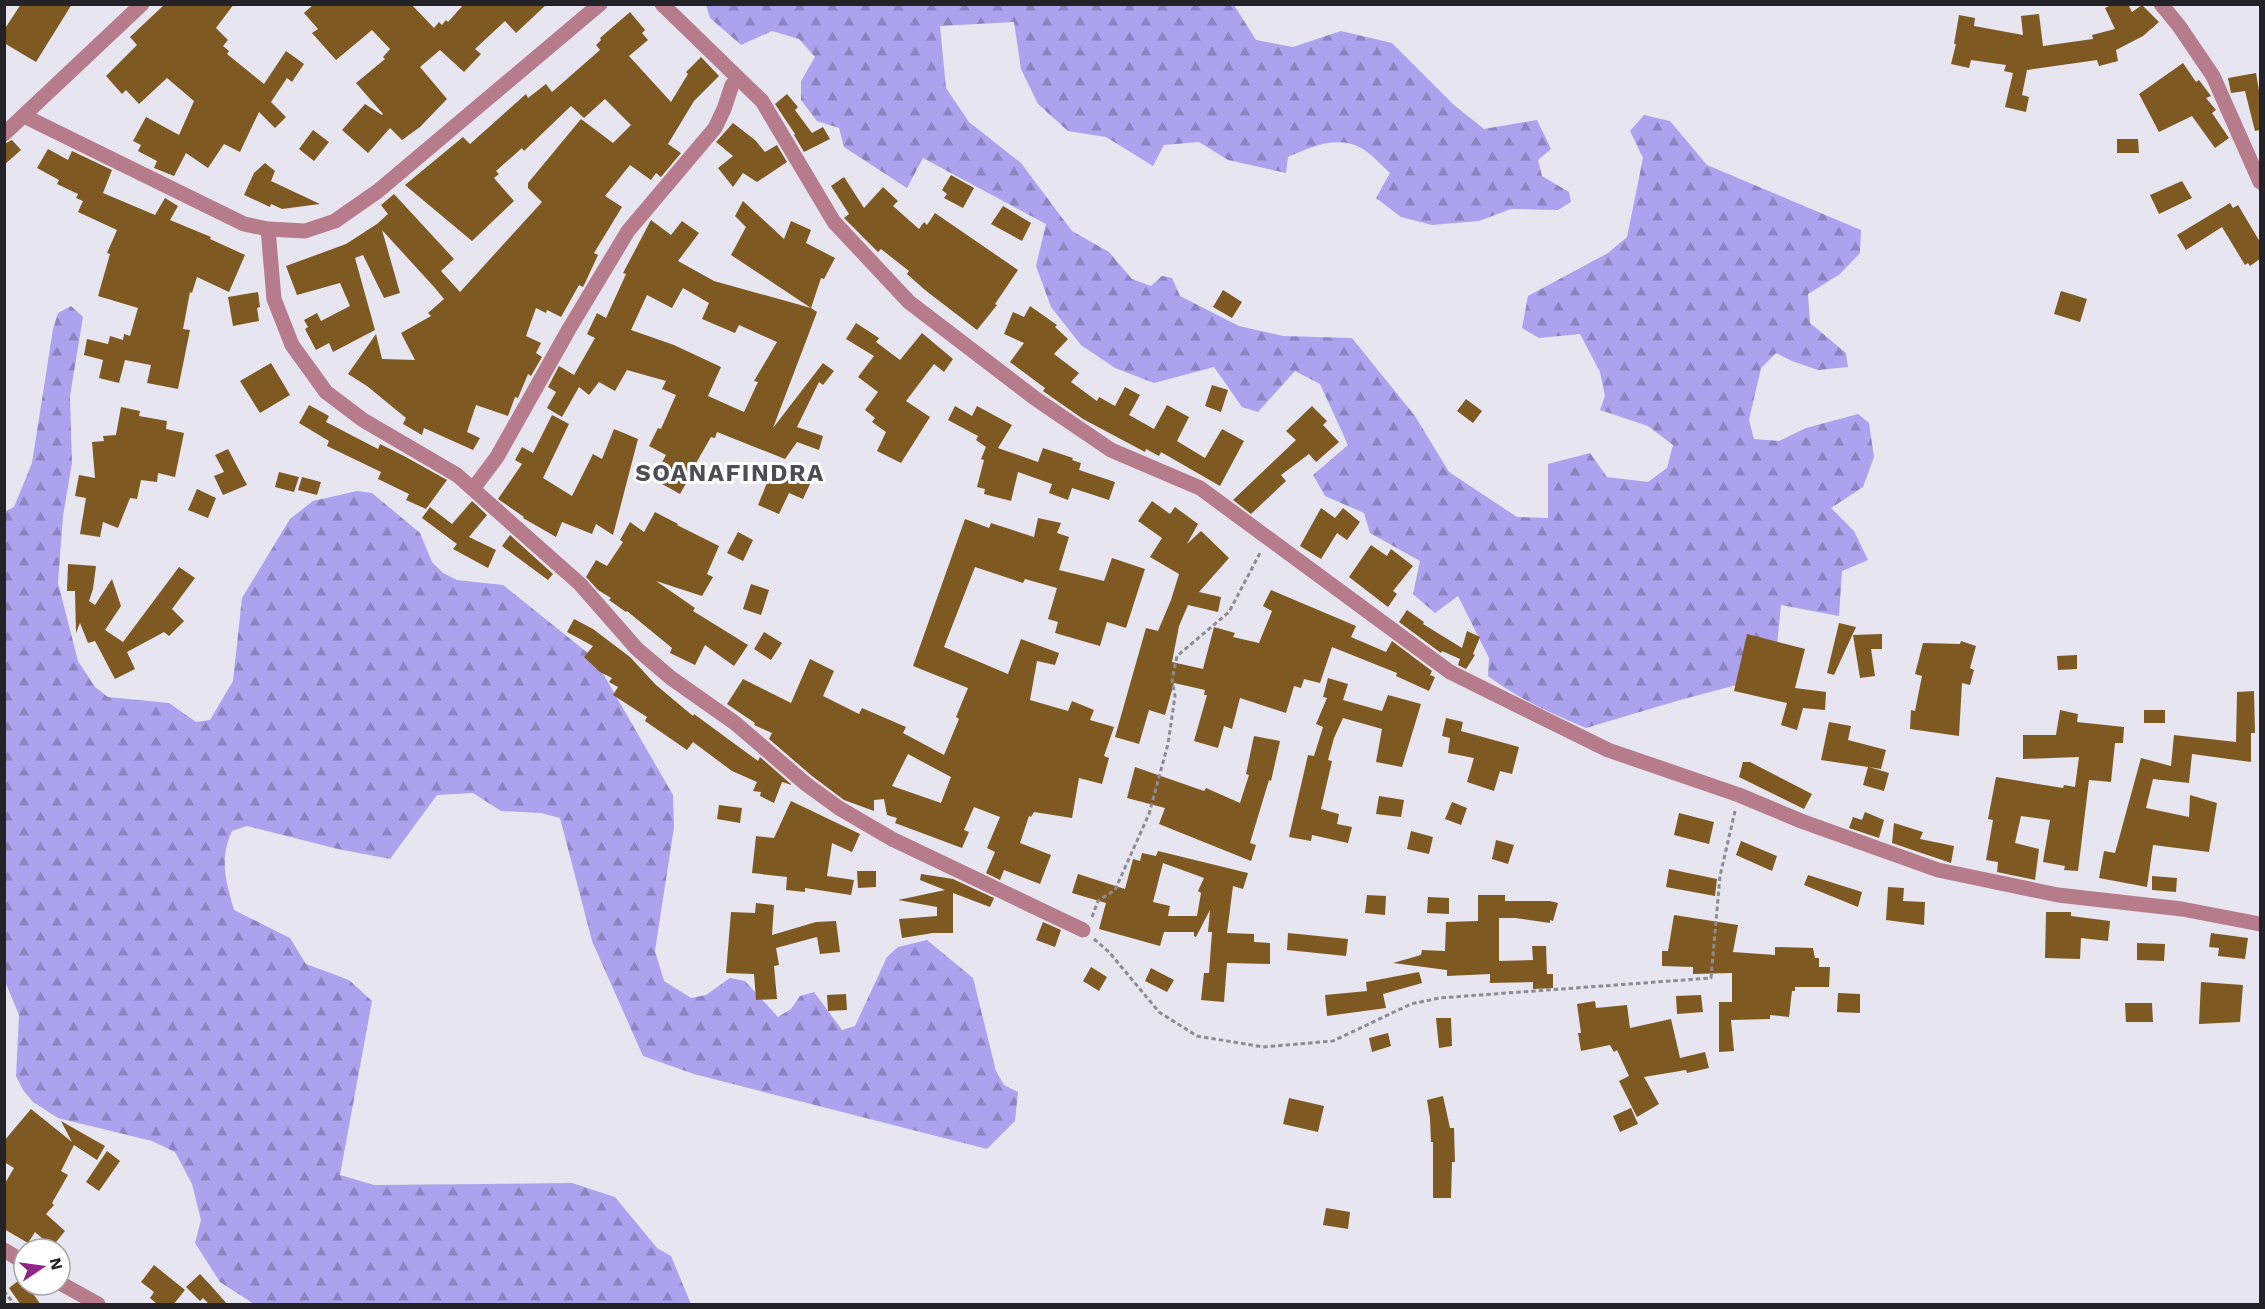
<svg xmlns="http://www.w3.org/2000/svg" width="2265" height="1309" font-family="'Work Sans',sans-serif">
  <defs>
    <pattern id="forest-firs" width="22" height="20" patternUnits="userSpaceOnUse" patternTransform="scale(1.5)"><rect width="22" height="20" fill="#aca2ee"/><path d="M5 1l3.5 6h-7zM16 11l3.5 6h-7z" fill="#8c84c1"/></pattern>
  </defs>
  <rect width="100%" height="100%" fill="#e7e6f0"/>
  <path fill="url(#forest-firs)" d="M706 5H1234L1256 40 1293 47 1341 31 1392 43 1454 105 1484 129 1537 120 1551 149 1538 160 1542 176 1569 192 1571 202 1558 210 1511 209 1479 221 1432 225 1401 217 1376 198 1390 173C1381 165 1371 153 1361 148 1337 135 1311 147 1288 157L1286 173 1228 160 1199 142 1164 145 1153 166 1106 137 1068 131 1038 104 1021 69 1014 22 940 26 946 88 969 122 1021 163 1072 231 1109 252 1132 279 1151 286 1162 276 1172 278 1180 296 1239 326 1283 336 1352 338 1415 416 1449 472 1517 517 1548 518V464L1590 453 1607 477 1648 482 1667 468 1673 445 1648 426 1600 410 1605 396 1600 372 1580 334 1539 338 1522 328 1528 296 1608 253 1627 237 1643 158 1630 131 1644 115 1670 121 1707 165 1861 230 1860 253 1840 274 1808 294 1810 323 1846 353 1848 367 1818 370 1792 361 1776 353 1761 368 1749 420 1754 439 1779 441 1806 428 1858 414 1869 423 1874 457 1863 487 1831 508 1854 531 1868 560 1842 571 1839 616 1781 605 1774 675 1680 700 1586 728C1552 714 1517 698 1488 676L1489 658 1458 596 1435 613 1413 594 1420 561 1370 533 1364 513 1325 496 1313 475 1348 445 1320 384 1295 371 1258 412 1242 407 1214 367 1154 383 1115 368 1081 345 1051 307 1036 266 1046 224 923 158 907 188 844 147 839 128 817 121 801 100V81L815 57 799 39 772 31 741 45 710 18Z
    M71 306 83 317 70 396 72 463 63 516 58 583 78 661 95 687 108 697 169 703 196 722 210 720 233 681 242 598 290 519 313 501 357 491 372 493 420 533 432 562 443 573 457 580 503 585 594 658 673 795 674 827 655 951 664 981 691 998 706 995 730 978 745 981 778 1017 791 1009 800 996 814 992 842 1030 855 1026 887 957 898 947 927 940 973 978 996 1071 1004 1085 1018 1092 1015 1121 987 1149 694 1074 643 1056 592 941 560 818 541 813 501 811 473 793 437 795 390 859 338 849 247 826 232 831C219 859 226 882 234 910L290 938 306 964 349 980 372 1001 340 1175 374 1185 572 1183 615 1197 657 1248 671 1256 691 1304H254L220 1282 195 1243 201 1220 192 1184 175 1152 152 1141 58 1118 33 1102 23 1090 16 1076 19 1015 4 979V512L14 507 32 463 53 329 58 313Z"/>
  <path fill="#7f5922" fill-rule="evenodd" d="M21 4H72L36 62 4 43V30Z
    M165 4H234L216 28 228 40 223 46 229 51 227 54 264 84 286 51 304 64 292 82 287 78 271 102 286 117 275 128 259 112 240 152 224 144 208 168 186 153 174 176 154 168 157 161 138 151 141 145 133 141 146 117 179 135 194 101 167 78 139 104 126 90 122 94 106 76 137 45 130 37Z
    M314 4H411L434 28 439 22 442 25 446 20 448 22 464 4H547L516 33 505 21 475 49 481 54 464 72 440 50 420 67 447 99 420 127 402 140 390 128 368 153 342 130 365 104 382 115 383 114 356 83 385 59 383 57 390 49 372 30 336 60 312 33 318 29 304 13Z
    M2113 4H2128L2132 12 2142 5 2159 22 2143 36 2116 50 2118 61 2099 66 2097 60 2027 70 2022 95 2029 97 2026 112 2005 107 2013 73 2004 71 2006 65 1971 60 1969 68 1951 64 1956 44H1954L1959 15 1975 18 1974 26 2023 35 2021 16 2039 14 2043 46 2093 39 2092 35 2115 29 2105 8Z
    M630 12 645 30 642 33 648 40 629 56 671 102 688 74 686 72 701 57 719 76 694 101 668 144 681 153 661 177 656 173 651 180 630 165 605 196 622 207 594 253 598 255 585 283 583 287 579 285 561 317 547 310 546 313 536 308 526 336 541 343 536 353 542 357 531 376 528 374 518 398 515 397 508 416 476 405 467 432 480 438 473 450 424 428 422 435 403 424 406 418 367 386 348 374 376 334 382 359 415 360 401 333 431 316 428 313 444 299 435 288 382 230 400 293 384 298 363 255 355 258 375 330 333 352 329 343 316 350 305 329 308 327 304 320 317 313 321 321 350 306 340 283 297 295 286 266 346 244 377 224 388 214 381 205 394 194 454 259 441 271 460 292 542 202 528 188V183L581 119 613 143 631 125 605 99 584 118 571 106 524 151 522 148 496 171 499 174 494 178 514 201 472 241 405 185 463 137 470 144 526 94 528 98 546 84 552 92 600 50 596 45 601 40 600 38Z
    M2183 63 2196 82 2199 80 2211 96 2206 98 2216 110 2212 113 2229 138 2215 148 2192 116 2159 132 2139 94Z
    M2256 73 2260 96V130L2255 131 2245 91 2231 93 2228 78Z
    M787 94 798 107 795 110 812 133 823 127 830 139 804 152 794 135 795 134 775 104Z
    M733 123 755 140 765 152 777 145 787 162 757 182 743 173 733 187 718 168 733 156 716 142Z
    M313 130 329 142 314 161 299 149Z
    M2117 139H2138L2139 153H2117Z
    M12 140 21 150 4 165V144Z
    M48 149 68 160 72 151 112 170 103 193 155 215 165 198 178 206 170 220 211 237 210 239 245 255 229 292 197 277 192 293 190 292 183 329 190 330 178 389 147 383 151 365 125 360 119 383 99 378 103 360 84 355 87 339 108 344 110 336 123 340 124 334 130 336 138 308 98 296 110 254 107 253 117 230 78 212 83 201 76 198 78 194 57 184 59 180 37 168Z
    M265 163 275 171 271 181 320 204 282 209 271 204 270 207 244 195 254 173Z
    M951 175 974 188 963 208 944 198 947 194 942 190Z
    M844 177 864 208 883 187 898 201 893 206 919 229 924 222 927 225 935 213 1018 270 995 304 997 305 977 330 925 290 907 274 909 271 881 249 878 252 844 218 849 214 831 186Z
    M2182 181 2192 198 2159 214 2150 195Z
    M743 201 784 239 791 221 811 230 806 243 835 258 824 279 821 278 811 308 731 255 746 227 735 216Z
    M2230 203 2233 208 2238 205 2260 242V259L2250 266 2248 263 2245 265 2222 227 2186 250 2177 235Z
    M1003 206 1031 223 1022 241 991 224Z
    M651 220 671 235 682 221 699 233 678 261 714 281 811 308 817 312 773 428 823 363 834 371 823 385 819 382 797 427 823 436 819 450 797 442 785 459 717 432 715 438 711 437 688 477 689 478 680 494 653 479 666 455 649 446 658 428 661 429 676 395 662 389 666 381 627 370 615 391 599 382 589 395 579 387 562 417 547 408 556 392 548 387 559 366 574 375 595 338 587 334 597 313 606 318 626 274 623 273ZM683 288 709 303 702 319 735 333 739 325 777 342 754 381 758 382 744 412 708 396 721 367 674 345 631 330 647 295 672 308Z
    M1223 290 1242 302 1232 318 1213 307Z
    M2061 291 2087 299 2080 322 2054 314Z
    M258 292 260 307 257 308 259 321 233 326 228 297Z
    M1030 306 1057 325 1055 327 1068 339 1054 354 1079 373 1071 382 1097 401 1099 397 1115 406 1125 387 1140 395 1129 415 1154 429 1167 405 1189 417 1177 441 1205 458 1222 429 1244 441 1220 486 1161 452 1159 456 1146 449 1145 452 1083 419 1043 391 1045 388 1010 362 1024 343 1004 334 1013 312 1024 317Z
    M856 323 879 338 876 342 900 360 922 333 953 359 944 372 934 364 906 401 930 417 901 463 877 451 886 432 872 422 875 418 865 410 878 392 858 377 874 356 846 339Z
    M271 363 290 395 260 413 240 381Z
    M1212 385 1228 390 1221 412 1205 406Z
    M1466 399 1482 411 1473 423 1457 411Z
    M309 405 329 416 326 422 378 449 380 444 404 456 447 480 426 509 406 500 409 494 378 479 381 472 327 446 329 441 299 423Z
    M955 406 972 416 977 406 1012 425 998 448 1038 462 1043 448 1073 458 1072 460 1081 463 1079 470 1115 482 1109 500 1072 488 1068 500 1049 493 1052 484 1018 472 1011 501 984 494 985 489 977 487 984 460 981 459 986 447 976 440 978 436 948 420Z
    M1312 406 1327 421 1323 425 1339 442 1316 462 1309 454 1281 475 1286 481 1251 514 1233 500 1296 440 1286 431Z
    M121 407 140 411 139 416 167 421 166 429 184 433 175 477 158 473 157 482 141 480 137 499 130 498 118 528 103 522 100 537 80 534 86 498 75 496 79 475 95 478 92 442 104 441 103 436 116 435Z
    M552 415 569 424 543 478 572 496 593 454 602 459 614 429 638 439 613 535 596 524 592 534 562 522 556 537 523 518 524 517 498 499 522 464 515 460 522 447 533 453Z
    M228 449 247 485 223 495 214 476 224 472 215 455Z
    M770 466 810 484 803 499 789 493 779 514 758 505 767 483 763 481Z
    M279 472 299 477 294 492 275 487Z
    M302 477 321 482 317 495 298 490Z
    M197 489 216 498 208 518 188 510Z
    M472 501 487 515 469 537 496 550 488 568 453 549 457 544 422 518 430 507 452 524Z
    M1152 501 1170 514 1175 507 1198 524 1187 544 1201 531 1229 558 1199 592 1221 597 1218 612 1188 605 1179 626 1172 662 1203 669 1214 627 1235 633 1233 637 1259 643 1272 611 1263 606 1271 590 1356 626 1351 637 1386 652 1392 641 1432 671 1430 675 1435 677 1429 691 1396 676 1397 673 1332 647 1320 683 1304 679 1301 688 1294 686 1286 713 1240 698 1232 729 1224 726 1218 748 1194 741 1207 695H1204L1205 690 1174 683 1165 715 1149 710 1139 744 1115 737 1146 628 1158 631 1171 600 1179 574 1150 557 1162 538 1138 521Z
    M1321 508 1335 518 1343 508 1360 522 1347 540 1337 533 1321 559 1300 546Z
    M655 512 678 524 677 525 719 546 707 574 713 577 702 596 656 581 695 608 693 611 748 645 734 666 705 645 695 665 670 653 672 648 627 611 626 612 609 600 611 598 598 590 586 577 596 560 607 566 623 542 620 540 630 522 644 532Z
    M1038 518 1061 523 1057 533 1069 537 1059 570 1104 581 1112 558 1145 569 1126 628 1107 622 1100 646 1055 633 1058 622 1048 619 1057 588 1025 579 1023 583 975 567 944 647 1008 674 1021 639 1059 653 1055 665 1037 661 1030 700 1068 711 1072 701 1094 710 1090 720 1114 727 1104 756 1109 758 1102 784 1079 778 1072 818 1034 812 1031 817 1029 816 1020 843 1051 855 1040 884 1004 870 1000 880 986 873 995 852 987 848 1000 817 974 807 964 830 969 832 962 848 895 823 897 818 887 815 884 799 874 800V811L844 800 812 776 769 739 772 733 754 725 755 723 727 704 743 679 791 703 810 659 834 671 823 696 859 714 862 708 906 727 903 733 944 755 959 719 956 717 968 688 913 666 965 519 989 528 991 523 1034 537ZM908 754 951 777 941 803 892 786Z
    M738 532 753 540 743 561 727 553Z
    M510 535 553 574 548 580 502 546Z
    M1371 545 1387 556 1391 549 1413 566 1393 591 1397 594 1388 607 1349 577Z
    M68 564 96 566 93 589 89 601 95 605 112 579 121 606 105 630 123 642 179 567 195 578 172 609 184 621 169 636 164 632 127 652 135 669 115 679 95 641 88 643 80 623 76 633 75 591H67Z
    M751 584 769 590 761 615 743 609Z
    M1407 610 1424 622 1423 624 1462 648 1467 631 1480 637 1473 654 1475 655 1466 669 1458 665 1460 659 1442 651 1441 653 1399 622Z
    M574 619 593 629 630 657 656 685 693 716 694 714 758 761 760 757 792 785 782 782 774 803 760 796 761 792 753 791 757 782 732 771 693 742 687 750 645 721 647 717 613 695 618 687 609 682 612 678 600 672 584 657 593 646 567 632Z
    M1839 623 1856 627 1834 675 1827 673Z
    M764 632 782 643 771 660 754 649Z
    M1747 634 1805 649 1795 688 1826 692 1825 710 1803 708 1797 730 1781 725 1787 703 1734 691Z
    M1882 634V649H1871L1875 676 1860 678 1853 635Z
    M1961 641 1976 646 1970 668 1974 670 1970 685 1962 683 1959 736 1910 729 1911 710 1915 711 1922 676 1915 674 1923 643 1960 644Z
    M2077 655V669L2058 670 2057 656Z
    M1328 678 1348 684 1343 700 1382 711 1388 695 1421 704 1402 767 1376 762 1382 729 1343 718 1334 738 1328 760 1332 761 1321 809 1339 814 1337 824 1352 827 1348 843 1312 835 1311 841 1289 837 1308 755 1314 756 1323 727 1316 724 1327 698 1323 697Z
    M2254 691 2255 733H2251V762L2192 754 2189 783 2153 779 2146 808 2189 817 2190 795 2217 803 2209 852 2153 845 2147 887 2099 878 2104 851 2115 853 2141 758 2171 766 2174 735 2236 742 2237 692Z
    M2060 710 2078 714 2077 722 2124 727 2123 743H2115L2111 782 2089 780 2078 871 2064 870 2065 866 2043 862 2050 820 2021 816 2015 843 2039 849 2035 880 1997 872 1998 862 1986 860 1993 820 1988 819 1996 777 2063 788 2064 785 2075 787 2079 757 2023 759V735H2056Z
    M2144 710H2165V723H2144Z
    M1446 718 1463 722 1461 731 1519 747 1512 774 1500 771 1494 791 1467 782 1474 758 1448 753 1450 738 1442 736Z
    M1829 722 1851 726 1848 740 1886 750 1881 769 1869 767 1889 773 1884 791 1863 785 1868 767 1821 760Z
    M1254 736 1280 741 1271 781 1269 780 1250 843 1256 845 1251 861 1159 824 1165 808 1127 798 1135 767 1204 791 1206 788 1240 803 1249 775 1246 774Z
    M1743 762H1750L1812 794 1804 809 1739 777Z
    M1379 796 1404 800 1401 817 1376 814Z
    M791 801 860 834 852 852 832 843 827 876 854 880 851 895 805 888V892L786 890 787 877 752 873 756 836 774 838Z
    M1452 802 1467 808 1461 825 1445 819Z
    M719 805 742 808 740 823 717 819Z
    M1865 812 1884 820 1879 838 1849 828 1853 817 1862 820Z
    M1679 813 1714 822 1709 844 1674 835Z
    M1894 823 1923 832 1920 839 1954 846 1951 863 1892 843Z
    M1411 831 1433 837 1429 854 1407 849Z
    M1496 840 1514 845 1508 864 1492 859Z
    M1741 841 1777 856 1772 871 1736 855Z
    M1158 851 1248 873 1243 889 1233 886 1227 933 1254 934V942L1270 943V964L1227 963 1224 1002 1201 1000 1204 973H1209L1212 932H1208L1210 910 1196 937 1194 936V932H1164L1160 946 1099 929 1106 903 1072 893 1078 874 1125 889 1133 859 1140 861 1142 853 1156 856ZM1163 863 1204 878 1198 891 1201 893 1197 916H1168L1170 906 1153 902Z
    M1669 869 1717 879 1715 896 1666 887Z
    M857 871H876V887L858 888Z
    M921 874 953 879 994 898 990 907 953 893V933H933L902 938 899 919 937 916V907L898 900 945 890 920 880Z
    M1808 875 1862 892 1858 907 1804 885Z
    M2152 876 2177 878 2176 892 2152 890Z
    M1888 887 1904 888 1903 901 1925 902 1924 925 1886 920Z
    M1367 895 1386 896 1385 915 1365 913Z
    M1478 895H1505V901H1550L1558 903 1553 921 1550 920V923L1515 918H1499V961L1533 960 1532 946H1546L1547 974H1553V988L1533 989V982L1490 983V974L1447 976V970L1393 963 1421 955 1422 950 1445 951 1446 922 1478 921Z
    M1428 897 1449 898V914L1427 913Z
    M756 903 774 905 772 935 816 922 836 921 840 952 820 954 817 937 776 948 779 965 774 966 777 999 756 1000 754 974 726 973 731 912 755 913Z
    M2046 912H2071V916L2110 921 2108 941 2081 938 2080 959 2045 958Z
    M1674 915 1738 925 1733 952 1775 955V947L1813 948 1815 958H1819V967H1830L1829 987H1795V991H1792L1789 1017 1770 1015V1019L1731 1020 1734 1051 1719 1052V1002H1732V973L1693 974V967L1662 966V951H1668Z
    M1043 922 1061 930 1055 947 1036 940Z
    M1288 933 1348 939 1346 956 1287 950Z
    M2211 933 2248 938 2245 959 2218 956 2219 948 2209 947Z
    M2137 943 2165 944 2164 961 2137 960Z
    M1091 967 1107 977 1099 991 1083 981Z
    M1151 968 1174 980 1167 992 1145 981Z
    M1419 972 1422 983 1383 994 1386 1008 1327 1016 1325 995 1367 991 1366 982Z
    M2201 982 2243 985 2240 1022 2199 1024Z
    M1838 993 1860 994V1013L1837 1012Z
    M846 994 847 1010 828 1011 827 995Z
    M1701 995 1703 1012 1677 1014 1676 996Z
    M1595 1001 1596 1008 1627 1005 1630 1028 1671 1019 1680 1058 1705 1052 1709 1068 1687 1073 1686 1070 1644 1077 1659 1104 1637 1117 1619 1081 1629 1076 1617 1050 1614 1052 1610 1045 1581 1051 1578 1033H1581L1577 1004Z
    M2125 1003H2152L2153 1022H2126Z
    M1436 1018H1451L1452 1046 1439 1048Z
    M1388 1033 1391 1046 1372 1052 1369 1038Z
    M1443 1096 1450 1128H1454L1455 1162H1452L1451 1198H1433V1142H1431L1430 1118 1427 1100Z
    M1289 1098 1324 1106 1318 1132 1283 1124Z
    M1631 1108 1638 1124 1620 1132 1613 1116Z
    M31 1109 72 1142 61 1121 105 1146 97 1160 74 1145 61 1171 68 1175 52 1203 54 1205 46 1214 65 1231 52 1247 35 1232 28 1243 4 1229V1185L14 1168 4 1162V1141Z
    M107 1151 120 1161 99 1191 86 1182Z
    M1326 1208 1350 1212 1348 1229 1323 1225Z
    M154 1265 185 1290 173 1305H158L150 1298 154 1292 141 1282Z
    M200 1274 213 1288 228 1305H210L203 1298 200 1301 186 1287Z
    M22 1278 24 1285H27L41 1305H21L9 1288Z"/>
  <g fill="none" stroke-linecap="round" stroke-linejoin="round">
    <path stroke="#8d8c94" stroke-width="3" stroke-dasharray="4.5 3" stroke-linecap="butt" d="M1092 917 1098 901 1115 890 1149 814 1168 744 1175 696 1172 680 1177 656 1229 612 1260 553
      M1094 939 1109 952 1159 1012 1197 1036 1263 1047 1333 1041 1411 1004 1439 998 1711 978 1720 876 1735 811
      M4 1291 14 1304"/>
    <path stroke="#b77c8c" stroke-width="15" d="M662 4 762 101 834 222 909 302 1036 399 1111 450 1200 488 1450 672 1608 750 1739 795 1801 821 1938 870 2058 895 2182 909 2260 924
      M2161 4 2179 26 2213 76 2260 182
      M24 116 244 224 268 229 305 231 335 221 378 191 600 4
      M268 229 274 299 292 345 326 392 363 420 457 475 580 584 637 649 671 678 735 723 806 784 839 808 892 839 1083 930
      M473 489 497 457 569 329 628 231 715 128 724 109 732 85"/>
    <path stroke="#b77c8c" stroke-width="15" d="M4 134 142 4
      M4 1250 24 1262
      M60 1283 98 1304"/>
  </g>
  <g text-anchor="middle" stroke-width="6" stroke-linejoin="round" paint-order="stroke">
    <g font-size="24" font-weight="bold" letter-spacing="1.5" fill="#4e4d55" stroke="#fff">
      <text x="730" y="481">SOANAFINDRA</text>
    </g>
  </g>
  <rect width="2265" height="1309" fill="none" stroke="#232327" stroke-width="12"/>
  <g transform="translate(42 1267) rotate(77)"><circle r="28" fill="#ffffff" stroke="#a7a7a9" stroke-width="1.5"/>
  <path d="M0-4.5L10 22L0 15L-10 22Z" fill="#902589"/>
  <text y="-9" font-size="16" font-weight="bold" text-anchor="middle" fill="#232327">N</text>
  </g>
</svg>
